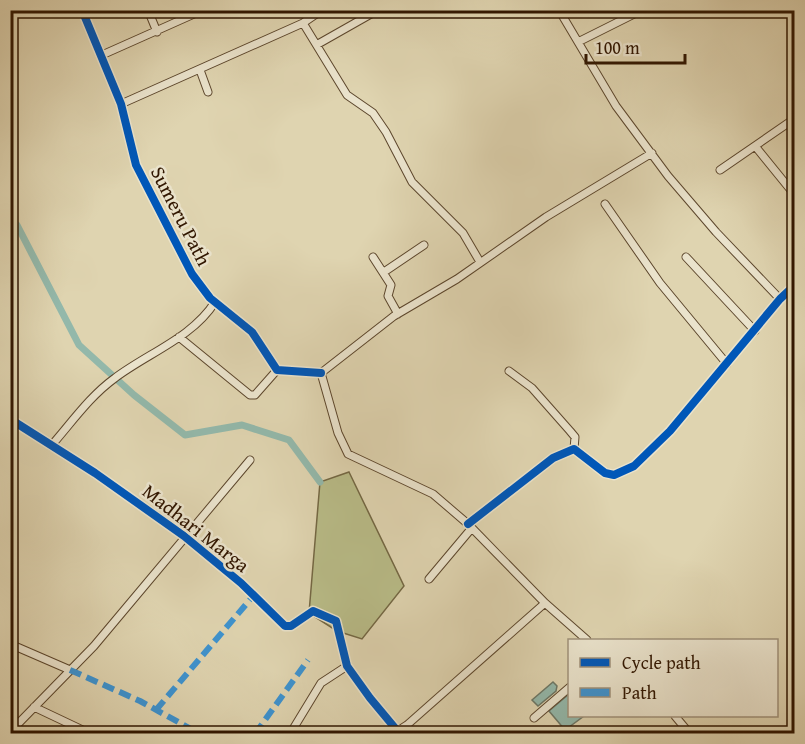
<svg xmlns="http://www.w3.org/2000/svg" width="805" height="744" font-family="'Gentium Book Plus',serif">
  <rect width="100%" height="100%" fill="#dfd4b0"/>
  <filter id="stains"><feTurbulence type="fractalNoise" baseFrequency=".00333" numOctaves="4"/><feColorMatrix values="0 0 0 0 .2 0 0 0 0 .09 0 0 0 0 .02 0 0 0 .5 -.17"/></filter>
  <radialGradient id="worn" r=".72"><stop offset=".6" stop-color="#630" stop-opacity="0"/><stop offset="1" stop-color="#630" stop-opacity=".3"/></radialGradient>
  <path fill="#b8bb87" stroke="#746844" stroke-width="1.5" d="M349 472 404 586 362 639 337 631 309 613 320 482Z"/>
  <path fill="#93b8aa" stroke="#6c7766" stroke-width="1.5" d="M553 682 557 686 556 691 538 706 532 700Z
    M569 694 570 716H584L565 730 549 711Z"/>
  <g fill="none" stroke-linecap="round" stroke-linejoin="round">
    <path stroke="#93b8aa" stroke-width="7" d="M10 224 17 225 79 345 134 395 185 435 242 425 289 440 320 482"/>
    <g stroke="#5c462c" stroke-width="9">
      <path id="minor" d="M82 10 121 104 136 165 192 274 210 298 252 332 277 370 321 373
        M148 10 157 32
        M559 10 616 106 668 176 716 232 780 299
        M303 23 347 95 373 113 386 132 412 182 463 233 480 262
        M578 42 642 10
        M318 44 378 10
        M102 55 203 10
        M200 70 208 92
        M121 104 303 23 322 10
        M755 146 794 194
        M720 170 794 119
        M605 204 660 283 727 364
        M373 257 391 285 388 296 398 314
        M686 257 755 331
        M384 272 424 245
        M179 337 250 395H255L277 370
        M509 371 532 388 570 431 575 437 574 449
        M321 373 394 316 457 279 546 217 652 153
        M321 373 338 433 348 454 433 494 468 524 545 603 587 640
        M793 399 794 398
        M10 419 95 473 184 536 241 583 285 626H291L313 611 336 621 347 666 370 698 400 734
        M51 446C72 422 90 396 115 378 148 353 192 338 215 302
        M468 524 553 458 574 449 605 473 614 475 634 466 670 431 780 299 794 286
        M429 579 471 529
        M10 644 70 670
        M34 707 91 734
        M675 716 690 734
        M534 718 570 687
        M10 732 94 646 250 460
        M290 734 321 683 347 666
        M393 734 407 725 545 603"/>
    </g>
    <use href="#minor" stroke="#eae3cc" stroke-width="7"/>
    <path stroke="#3d93d0" stroke-width="6" stroke-dasharray="12 6" stroke-linecap="butt" d="M70 670 140 701 200 734
      M156 710 254 595
      M255 734 308 660"/>
    <g stroke="#eae3cc" stroke-width="11">
      <path id="cycleway" d="M82 10 121 104 136 165 192 274 210 298 252 332 277 370 321 373
        M10 419 95 473 184 536 241 583 285 626H291L313 611 336 621 347 666 370 698 400 734
        M468 524 553 458 574 449 605 473 614 475 634 466 670 431 780 299 794 286"/>
    </g>
    <use href="#cycleway" stroke="#0057b8" stroke-width="8"/>
  </g>
  <g text-anchor="middle" stroke-width="5" stroke-linejoin="round" paint-order="stroke">
    <g font-size="20" fill="#311600" stroke="#eae3cc">
      <text transform="translate(181 216) rotate(63)" y="7">Sumeru Path</text>
      <text transform="translate(196 528) rotate(38)" y="7">Madhari Marga</text>
    </g>
  </g>
  <rect width="805" height="744" fill="none" stroke="#dfd4b0" stroke-width="36"/>
  <rect x="12" y="12" width="781" height="720" fill="none" stroke="#311600" stroke-width="3"/>
  <rect x="18" y="18" width="769" height="708" fill="none" stroke="#311600" stroke-width="1.5"/>
  <rect x="568" y="639" width="210" height="78" fill="#eae3cc" stroke="#a0917a" stroke-width="1.5"/>
  <rect x="580" y="658" width="30" height="9" fill="#0057b8" stroke="#a0917a" stroke-width="1.5"/>
  <text x="622" y="669" font-size="18" fill="#311600">Cycle path</text>
  <rect x="580" y="688" width="30" height="9" fill="#3d93d0" stroke="#a0917a" stroke-width="1.5"/>
  <text x="622" y="699" font-size="18" fill="#311600">Path</text>
  <path d="M586 54v9h99v-9" fill="none" stroke="#311600" stroke-width="3"/>
  <text x="595" y="54" font-size="18" fill="#311600" stroke="#eae3cc" stroke-width="4.5" paint-order="stroke">100 m</text>
  <rect width="100%" height="100%" filter="url(#stains)"/>
  <rect width="100%" height="100%" fill="url(#worn)"/>
</svg>
